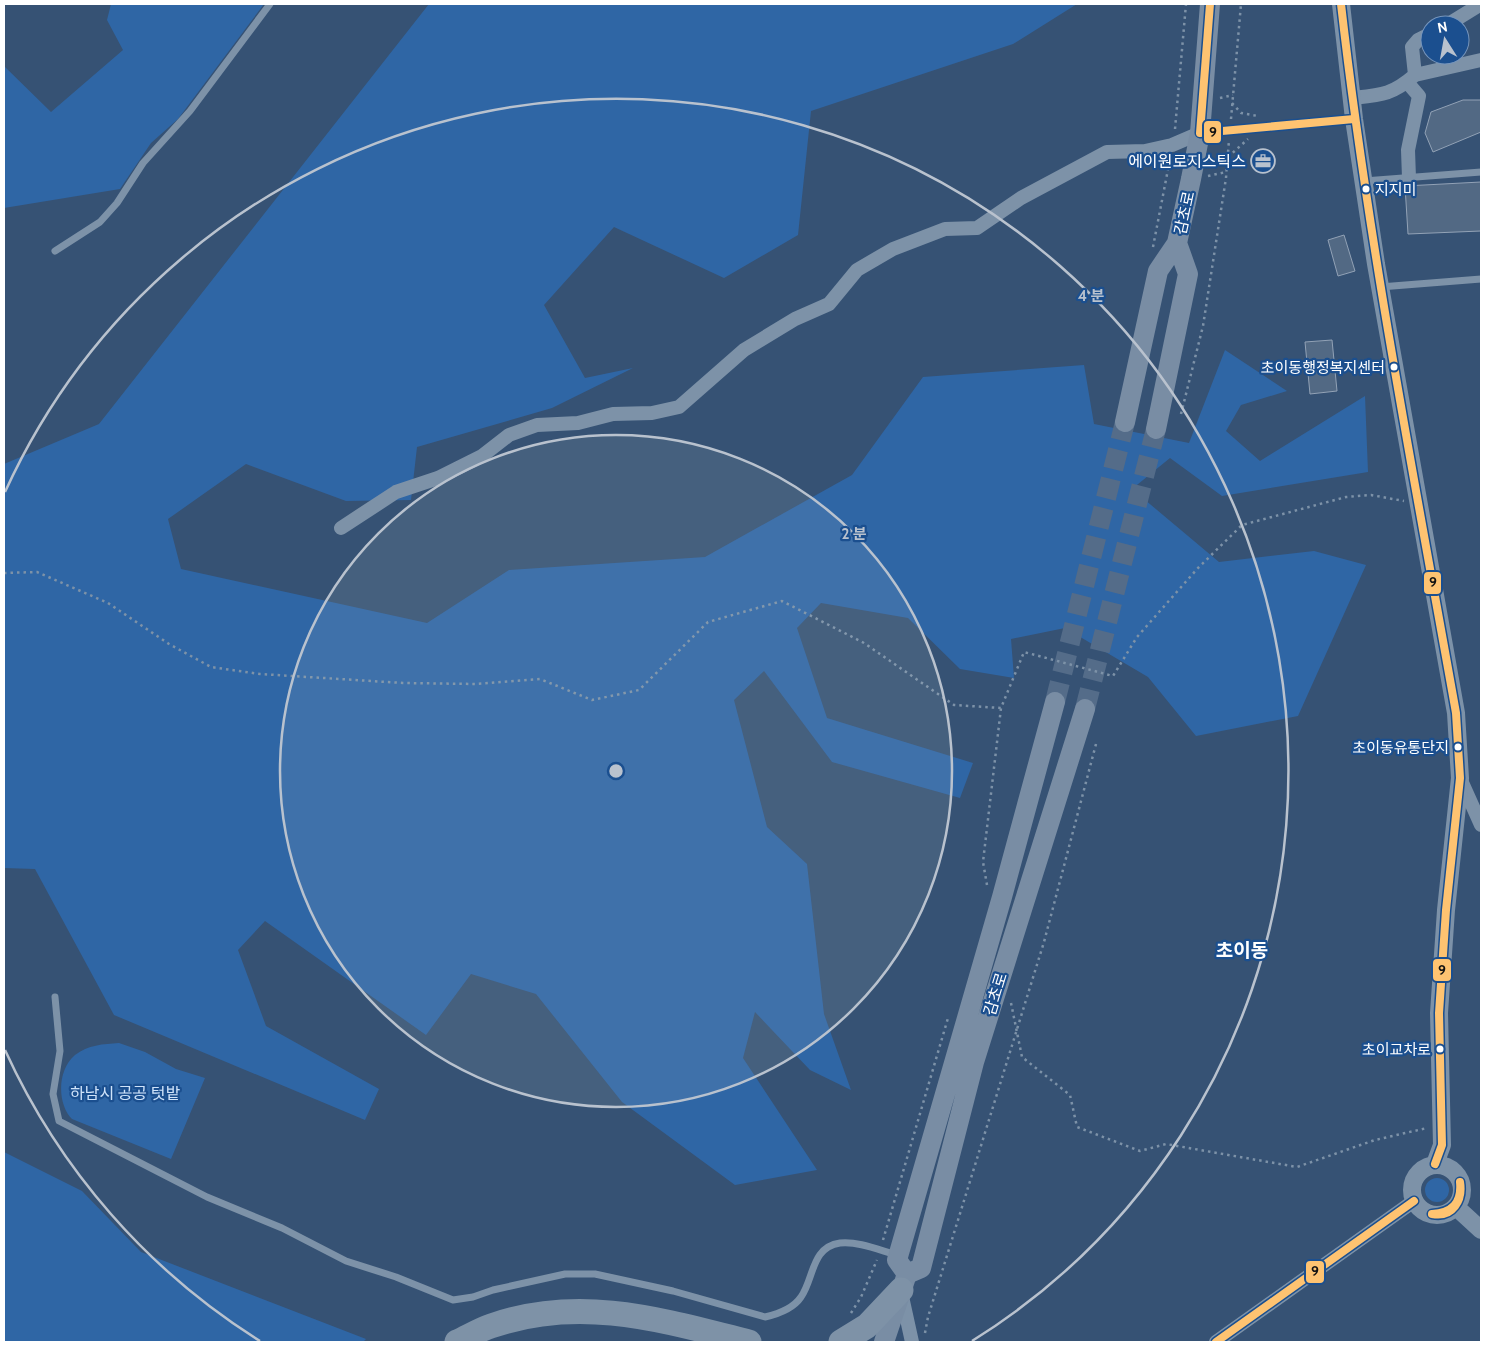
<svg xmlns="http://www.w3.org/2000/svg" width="1485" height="1346" font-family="Cabin,'Noto Sans KR',sans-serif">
  <rect width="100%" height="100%" fill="#365274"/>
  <path fill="#2f66a5" d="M111 4H264L178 119 151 143 120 189 4 208V66L51 112 123 50 107 20Z
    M429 4H1077L1013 44 811 111 798 235 724 278 614 227 544 305 585 378 633 368 552 408 417 447 411 500 346 501 246 464 168 519 181 569 427 623 509 570 705 557 852 475 923 377 1084 365 1094 424 1189 443 1225 350 1287 391 1241 405 1226 431 1260 461 1365 396 1368 472 1222 496 1170 458 1132 489 1219 562 1314 551 1366 565 1298 716 1196 736 1148 677 1065 628 1011 639 1014 678 960 669 908 618 821 603 797 628 827 718 973 763 960 798 832 762 764 671 734 700 767 827 807 864 824 1014 851 1090 810 1070 755 1012 743 1058 817 1170 735 1185 622 1102 536 994 471 974 426 1035 265 921 238 950 266 1026 379 1089 365 1120 114 1015 35 869 4 868V464L99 424Z
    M119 1043 145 1052 176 1069 205 1078 171 1159 72 1119C57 1104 57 1070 75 1055 88 1045 103 1044 119 1043Z
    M4 1152 82 1191 141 1252 366 1339 363 1342H4Z
    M1425 1190a12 12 0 1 1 24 0a12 12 0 1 1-24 0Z"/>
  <path fill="#526984" stroke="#92a2b6" d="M1463 100H1481V132L1433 152 1425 133 1431 112Z
    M1481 182V231L1408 234 1405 186Z
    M1344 235 1355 271 1338 276 1328 240Z
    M1332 340 1337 391 1310 394 1305 342Z"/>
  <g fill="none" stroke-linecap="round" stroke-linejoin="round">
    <path stroke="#546c89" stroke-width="20" stroke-dasharray="20 10" stroke-linecap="butt" d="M1055 702 1125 422
      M1085 709 1156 429"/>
    <path stroke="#7d92a8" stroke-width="2.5" stroke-dasharray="2.5 4" stroke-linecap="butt" d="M1220 98 1233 95
      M1232 103 1241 113 1258 116
      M1231 119 1241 4
      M1175 129 1186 4
      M1228 157 1248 139
      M1208 176 1226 172
      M1153 247 1170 159
      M1181 414 1203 326 1226 178 1229 140
      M4 573 37 572 108 603 169 644 211 667 260 674 403 683 475 684 540 679 592 700 639 690 708 622 782 601 864 643 954 705 1001 708 1024 652 1113 676 1137 637 1198 568 1242 525 1346 497 1371 495 1404 501
      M987 885 983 862 1001 708
      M1011 1003 1022 1057 1070 1095 1077 1127 1140 1151 1166 1144 1297 1167 1375 1140 1427 1128
      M883 1240 948 1018
      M851 1313 861 1297 877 1260
      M925 1333 928 1317 1044 942 1096 744"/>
    <path stroke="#7d92a8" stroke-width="7" d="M1203 132 1354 119
      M1364 181 1481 172
      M55 251 100 222 117 203 143 163 190 111 270 4
      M1380 287 1481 279
      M55 997 60 1051 53 1094 59 1121 207 1197 282 1228 346 1261 396 1277 453 1300 473 1297 493 1290 565 1274H595L673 1291 765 1317C778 1314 793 1309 801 1297 814 1279 811 1247 840 1243 858 1241 879 1250 897 1255"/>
    <path stroke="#7d92a8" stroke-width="14" d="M1447 25 1481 4
      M1415 75 1481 60
      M1407 82 1419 96 1408 150 1409 178
      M1352 98C1381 95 1392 95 1415 75L1412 47 1418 40 1430 34
      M341 528 396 492 438 478 482 456 509 435 537 425 578 423 613 414 652 413 679 407 744 350 795 319 829 304 857 270 893 249 945 229 977 228 1021 198 1107 152 1145 151 1172 145 1200 133
      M1460 778 1481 825
      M901 1292 912 1342
      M1216 1342 1414 1201"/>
    <path stroke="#7d92a8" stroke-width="18" d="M1341 4 1354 119 1376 264 1456 713 1460 778 1446 910 1439 1013 1442 1145 1435 1164
      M1412 1190a25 25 0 1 1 50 0a25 25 0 1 1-50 0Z
      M1456 1207 1481 1230"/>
    <path stroke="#798da4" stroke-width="20" d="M1125 422 1158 271 1177 243 1191 179 1200 133 1210 4
      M1156 429 1188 274 1177 243
      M907 1274 897 1260 1002 897 1055 702
      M884 1342 907 1274 921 1268 974 1062 1085 709"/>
    <path stroke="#7e92a7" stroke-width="25" d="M457 1342C468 1337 479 1330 491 1326 580 1295 662 1320 749 1342
      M841 1342 867 1326 901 1290"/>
    <g stroke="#1b4f8f" stroke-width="11">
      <path id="bus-1" d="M1210 4 1200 133 1354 119
        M1341 4C1368 242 1414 477 1456 713L1460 778 1446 910 1439 1013 1442 1145 1435 1164
        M1432 1214C1453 1218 1463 1200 1460 1182
        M1432 1214C1452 1213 1462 1203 1460 1182
        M1216 1342 1414 1201"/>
    </g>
    <use href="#bus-1" stroke="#fec371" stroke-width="8"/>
  </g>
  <circle cx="616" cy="771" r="336" fill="#b9c2ce" fill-opacity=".12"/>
  <g fill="none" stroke="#b9c2ce" stroke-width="2.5">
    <circle cx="616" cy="771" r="336"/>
    <path d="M260 1341A672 672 0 0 1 5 1050M5 492A672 672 0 1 1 972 1341"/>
  </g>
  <defs>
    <g id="office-ring" transform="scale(1.25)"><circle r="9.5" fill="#1b4f8f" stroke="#b9c2ce" stroke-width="1.5"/><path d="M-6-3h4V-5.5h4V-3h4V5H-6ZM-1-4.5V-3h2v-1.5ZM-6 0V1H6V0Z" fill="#b9c2ce"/></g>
  </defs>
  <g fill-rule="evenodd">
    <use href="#office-ring" x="1263" y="161"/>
  </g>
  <g fill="#fff" stroke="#1b4f8f" stroke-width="2">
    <circle cx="1366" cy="189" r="4.5"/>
    <circle cx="1394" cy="367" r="4.5"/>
    <circle cx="1458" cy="747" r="4.5"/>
    <circle cx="1440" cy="1049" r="4.5"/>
  </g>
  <g text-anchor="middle" stroke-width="4.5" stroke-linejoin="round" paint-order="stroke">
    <g font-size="15" fill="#fff" stroke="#1b4f8f" text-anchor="end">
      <text x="1375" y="195" text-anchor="start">지지미</text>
      <text x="1385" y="373">초이동행정복지센터</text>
      <text x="1449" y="753">초이동유통단지</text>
      <text x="1431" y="1055">초이교차로</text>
    </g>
    <g font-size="16" fill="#fff" stroke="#1b4f8f" text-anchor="end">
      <text x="1246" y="167">에이원로지스틱스</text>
    </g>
    <g font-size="16" fill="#fff" stroke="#1b4f8f">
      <text transform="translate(1184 213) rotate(-78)" y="6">감초로</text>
      <text transform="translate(995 994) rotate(-73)" y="6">감초로</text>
    </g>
    <g font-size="16" fill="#cfe3fa" stroke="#1b4f8f">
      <text x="125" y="1099">하남시 공공 텃밭</text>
    </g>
    <g font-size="19" font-weight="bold" fill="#fff" stroke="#1b4f8f">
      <text x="1242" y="957">초이동</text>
    </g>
  </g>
  <circle cx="616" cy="771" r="8" fill="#b9c2ce" stroke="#1b4f8f" stroke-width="2.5"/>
  <g font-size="15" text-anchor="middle" font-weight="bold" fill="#b9c2ce" stroke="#1b4f8f" stroke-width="4.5" stroke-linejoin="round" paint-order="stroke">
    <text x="1091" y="301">4 분</text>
    <text x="854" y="539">2 분</text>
  </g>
  <g stroke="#1b4f8f" stroke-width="2">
    <rect x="1203" y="120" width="19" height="24" rx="5" fill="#fec371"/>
    <rect x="1423" y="571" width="19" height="24" rx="5" fill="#fec371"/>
    <rect x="1432" y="958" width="20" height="24" rx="5" fill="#fec371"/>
    <rect x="1305" y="1260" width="20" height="24" rx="5" fill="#fec371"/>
  </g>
  <g font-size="14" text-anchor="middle" font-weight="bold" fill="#111">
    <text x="1213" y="137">9</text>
    <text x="1433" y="587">9</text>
    <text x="1442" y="975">9</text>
    <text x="1315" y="1276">9</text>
  </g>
  <rect width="1485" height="1346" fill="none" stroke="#ffffff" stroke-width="10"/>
  <g transform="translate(1445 40) rotate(349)"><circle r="24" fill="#1b4f8f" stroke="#7695bc"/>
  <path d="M0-4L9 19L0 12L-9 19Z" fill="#b9c2ce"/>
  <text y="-8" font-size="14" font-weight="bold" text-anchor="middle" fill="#ffffff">N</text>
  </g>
</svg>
